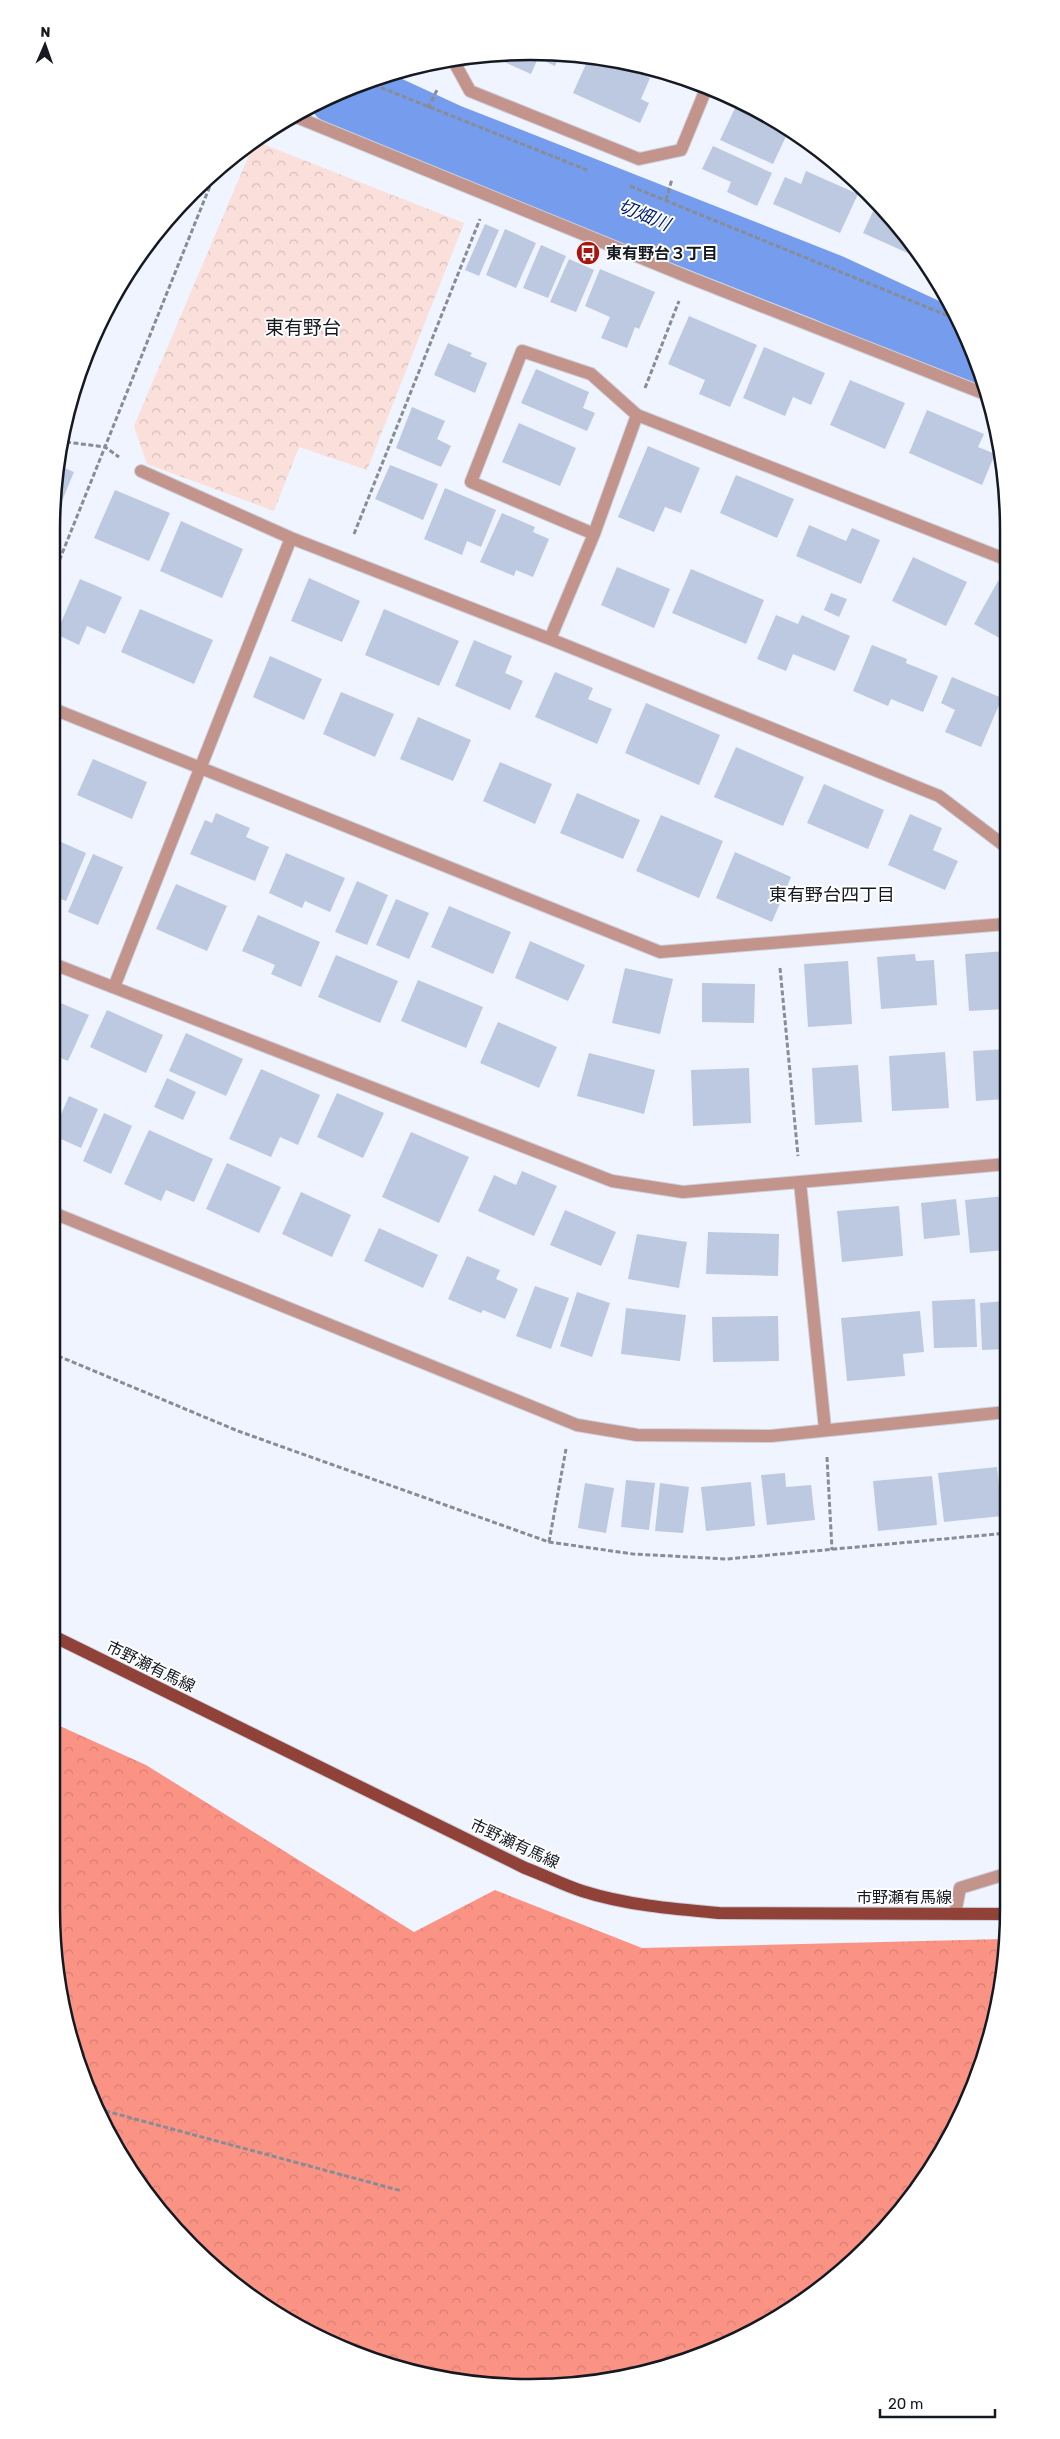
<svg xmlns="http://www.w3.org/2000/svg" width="1060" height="2439" font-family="Rubik,'Noto Sans JP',sans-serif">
  <defs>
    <pattern id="forest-crowns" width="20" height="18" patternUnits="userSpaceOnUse" patternTransform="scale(1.25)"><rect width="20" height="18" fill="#fb9385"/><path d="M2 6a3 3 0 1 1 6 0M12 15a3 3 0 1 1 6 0" fill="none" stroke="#d67e73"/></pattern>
    <pattern id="park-crowns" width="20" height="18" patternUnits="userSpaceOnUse" patternTransform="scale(1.25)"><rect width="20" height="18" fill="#fadfda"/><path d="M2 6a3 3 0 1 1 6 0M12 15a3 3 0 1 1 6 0" fill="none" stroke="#d5bfbb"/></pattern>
  </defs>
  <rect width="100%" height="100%" fill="#eff4fe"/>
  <path fill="url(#forest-crowns)" d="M51 1722 146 1765 414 1932 495 1890 642 1948 1004 1939 983 2063 945 2148 890 2224 769 2324 684 2362 593 2384 437 2379 291 2324 170 2224 115 2148 77 2063 51 1909Z"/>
  <path fill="url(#park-crowns)" d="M255 141 464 223 367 470 299 447 274 511 147 464 134 426Z"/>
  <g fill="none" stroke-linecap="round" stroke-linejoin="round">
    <path stroke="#769cee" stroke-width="69" d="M341 92 385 109 448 138 829 288 948 343 974 352"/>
  </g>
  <path fill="#bdc9e1" d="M495 53 499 52 560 54 555 66 538 58 531 74 493 57Z
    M590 55 606 58 650 78 641 99 649 103 640 123 573 93Z
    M736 106 788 132 773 164 720 140Z
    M713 146 772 173 757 206 727 192 731 182 702 169Z
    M806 171 858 194 840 233 773 204 785 177 801 184Z
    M876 205 910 238 921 259 863 233Z
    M485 224 499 230 479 276 465 270Z
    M505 229 536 243 516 288 486 275Z
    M541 245 566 256 548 298 523 288Z
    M569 259 594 270 576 312 550 302Z
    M600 269 655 292 639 329 635 327 627 348 601 338 610 317 585 306Z
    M689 316 757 345 730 407 699 394 705 380 668 364Z
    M448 343 472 353 470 356 487 363 475 393 434 375Z
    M764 347 825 373 811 405 793 397 785 416 743 398Z
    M536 369 589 392 583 408 595 413 587 431 521 403Z
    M850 380 905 403 885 449 830 425Z
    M412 407 445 421 437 439 451 446 441 467 396 448Z
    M927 410 984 434 978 447 995 454 982 485 909 453Z
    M519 423 576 448 560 486 502 462Z
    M648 446 700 468 681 513 665 507 654 532 618 517Z
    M390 465 438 484 423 520 375 499Z
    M62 467 74 472 54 520H53Z
    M736 475 794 499 777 538 720 513Z
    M445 488 496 510 481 547 467 541 462 555 424 539Z
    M115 490 170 513 149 561 94 538Z
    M1005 495V511L998 508Z
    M502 513 535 527 533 532 549 539 533 577 516 570 514 576 480 562Z
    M181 521 243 549 222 598 160 571Z
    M809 525 846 541 852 528 880 540 861 584 796 556Z
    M913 557 967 582 946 626 892 601Z
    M617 567 670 589 654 628 601 605Z
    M691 569 764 600 746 644 672 613Z
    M309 578 360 601 342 642 291 621Z
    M80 579 122 597 105 634 87 626 79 645 56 634Z
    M998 581 1005 585V641L974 624Z
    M831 593 847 599 839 617 824 610Z
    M140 609 213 640 194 684 121 652Z
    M384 609 459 641 439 686 365 655Z
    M776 615 798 624 802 615 850 636 835 671 793 654 786 671 757 659Z
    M474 640 512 656 505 673 523 681 510 710 455 686Z
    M872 645 907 659 906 663 938 676 923 712 891 699 888 706 853 691Z
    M270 656 322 679 304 720 253 697Z
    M555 672 593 688 588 699 612 709 597 744 535 717Z
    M952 677 1002 698 981 747 945 732 955 710 941 703Z
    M341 692 394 714 375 757 323 734Z
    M646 703 720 735 699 785 625 753Z
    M418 717 471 740 453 781 400 759Z
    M736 747 804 777 783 826 714 797Z
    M93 759 147 782 132 819 77 795Z
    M500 762 552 784 535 824 483 801Z
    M824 784 884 810 868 849 807 823Z
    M577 793 640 820 623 859 560 833Z
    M216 813 250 828 246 837 269 847 255 881 190 854 205 820 212 823Z
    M910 814 942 828 933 850 958 861 945 890 888 865Z
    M661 815 723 841 699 898 636 871Z
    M52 838 86 853 66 901 51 895Z
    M735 852 791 877 772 922 716 898Z
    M286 853 345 878 330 912 305 901 302 908 269 893Z
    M93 854 123 867 98 925 68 912Z
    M357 881 388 895 367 945 335 932Z
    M176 884 227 906 207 951 156 929Z
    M396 899 429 913 409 959 376 945Z
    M449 906 511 932 493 974 431 947Z
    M258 915 320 942 301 987 271 974 275 965 242 951Z
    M530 941 585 965 568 1001 515 978Z
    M1006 951V1009L969 1011 965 954Z
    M915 954 916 961 934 960 937 1005 881 1009 877 957Z
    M336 955 398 981 380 1023 318 997Z
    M848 961 852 1024 808 1027 804 964Z
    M625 968 673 979 660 1034 612 1023Z
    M418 980 483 1007 466 1048 401 1021Z
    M702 983 755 984 754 1023 702 1022Z
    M51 999 89 1015 68 1061 51 1054Z
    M107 1010 163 1035 146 1073 90 1047Z
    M498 1022 557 1047 539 1088 480 1063Z
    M186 1033 243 1059 226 1096 169 1071Z
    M1006 1049V1099L976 1101 973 1051Z
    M945 1052 949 1108 892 1111 889 1056Z
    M589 1053 655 1070 644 1114 577 1096Z
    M858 1065 862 1122 815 1125 812 1068Z
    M749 1068 751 1123 693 1126 691 1070Z
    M261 1069 320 1095 298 1145 280 1137 271 1157 229 1139Z
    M167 1078 196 1092 183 1120 154 1107Z
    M337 1093 384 1113 363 1158 317 1137Z
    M69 1096 98 1109 81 1148 52 1135Z
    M51 1102 57 1105 51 1117Z
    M104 1113 132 1126 111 1174 83 1161Z
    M149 1130 213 1159 194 1202 166 1190 161 1201 124 1184Z
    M411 1132 469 1157 439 1223 382 1197Z
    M227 1163 281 1187 259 1233 206 1209Z
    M522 1171 557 1186 534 1236 478 1211 494 1175 516 1185Z
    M301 1192 351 1215 332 1257 282 1234Z
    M1005 1196 1007 1250 970 1253 965 1200Z
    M956 1199 960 1235 924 1239 921 1203Z
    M899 1206 903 1256 842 1262 837 1211Z
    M565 1210 616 1232 601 1266 550 1245Z
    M379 1228 438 1255 423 1288 364 1261Z
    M708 1232 779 1234 778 1276 706 1274Z
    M637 1234 687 1242 679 1288 628 1279Z
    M467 1256 500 1270 496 1279 518 1289 505 1319 483 1310 481 1313 448 1299Z
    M535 1286 569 1298 551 1349 516 1336Z
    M577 1292 610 1303 592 1357 560 1346Z
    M975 1299 977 1347 934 1348 932 1301Z
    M1007 1301V1349L982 1350 980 1303Z
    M626 1308 686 1315 680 1361 621 1354Z
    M920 1311 924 1352 903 1354 905 1376 847 1381 841 1318Z
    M778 1316 779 1361 713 1362 712 1317Z
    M997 1467 1002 1516 944 1522 938 1473Z
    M785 1473 786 1487 811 1485 815 1520 767 1525 761 1475Z
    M932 1476 937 1525 878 1531 873 1481Z
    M626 1480 655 1483 649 1530 621 1527Z
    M751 1482 755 1526 706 1531 701 1487Z
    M585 1483 614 1488 606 1533 578 1528Z
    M660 1483 689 1487 683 1533 655 1531Z"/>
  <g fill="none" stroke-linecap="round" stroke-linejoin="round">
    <g stroke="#ccd1db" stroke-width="14">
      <path id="minor" d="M453 60 470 91 639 159 681 150 706 89
        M294 116 688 277 985 394
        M141 471 291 538 550 639 939 796 1006 847
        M594 534 471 482 522 351 591 374 637 415
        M550 639 594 534 637 415 1005 559
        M51 708 660 952 1006 924
        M51 963 612 1181 683 1192 1007 1164
        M114 987 291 538
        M800 1182 825 1429
        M51 1212 577 1425 637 1435 771 1436 1007 1412
        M955 1914 960 1888 1009 1873"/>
    </g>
    <g stroke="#ccd1db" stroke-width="14">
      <path id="major" d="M51 1635 525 1868C544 1875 563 1885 582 1891 626 1905 673 1909 719 1913L1008 1914"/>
    </g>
    <path stroke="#878c95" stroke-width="3" stroke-dasharray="5 2.5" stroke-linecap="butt" d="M367 82 587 170
      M428 108 438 88
      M630 186 956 319
      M666 200 672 179
      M645 388 679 301
      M66 442 105 447 119 457
      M354 534 480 219
      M51 581 216 171
      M780 968 798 1156
      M51 1353 238 1431 549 1542 633 1554 727 1559 1008 1533
      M827 1457 832 1550
      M549 1542 566 1449
      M98 2109 402 2191"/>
    <use href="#minor" stroke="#c2948c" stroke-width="12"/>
    <use href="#major" stroke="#904138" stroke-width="12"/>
  </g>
  <defs>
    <g id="bus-disc" transform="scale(1.25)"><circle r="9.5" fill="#a81410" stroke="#fff"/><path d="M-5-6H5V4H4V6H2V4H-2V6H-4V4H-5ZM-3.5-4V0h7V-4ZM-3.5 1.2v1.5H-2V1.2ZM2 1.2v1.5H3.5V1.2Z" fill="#fff"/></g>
  </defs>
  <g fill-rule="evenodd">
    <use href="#bus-disc" x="588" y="253"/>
  </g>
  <g text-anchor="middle" stroke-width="4" stroke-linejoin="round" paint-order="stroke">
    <g font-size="16" font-weight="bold" fill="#151a22" stroke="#fff" text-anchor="start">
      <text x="606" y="259">東有野台３丁目</text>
    </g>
    <g font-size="16" fill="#151a22" stroke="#fff">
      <text transform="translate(151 1666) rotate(26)" y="6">市野瀬有馬線</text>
      <text transform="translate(515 1843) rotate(25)" y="6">市野瀬有馬線</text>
      <text x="904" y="1903">市野瀬有馬線</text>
    </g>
    <g font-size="18" font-style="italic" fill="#031c7a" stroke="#fff">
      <text transform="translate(644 215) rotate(22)" y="6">切畑川</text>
    </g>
    <g font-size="18" fill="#151a22" stroke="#fff">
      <text x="832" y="901">東有野台四丁目</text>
    </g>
    <g font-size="19" fill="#151a22" stroke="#fff">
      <text x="303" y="334">東有野台</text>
    </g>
  </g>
  <path d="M0 0H1060V2439H0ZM530 60H530A470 470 0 0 1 1000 530V1909A470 470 0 0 1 530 2379H530A470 470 0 0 1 60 1909V530A470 470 0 0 1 530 60Z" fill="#fff" fill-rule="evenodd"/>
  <path fill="none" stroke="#151a22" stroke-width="2.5" d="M530 60H530A470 470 0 0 1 1000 530V1909A470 470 0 0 1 530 2379H530A470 470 0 0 1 60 1909V530A470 470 0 0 1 530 60Z"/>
  <g transform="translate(45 45) rotate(2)" stroke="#ffffff" stroke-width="4" paint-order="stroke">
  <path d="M0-4L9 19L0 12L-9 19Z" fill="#151a22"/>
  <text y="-8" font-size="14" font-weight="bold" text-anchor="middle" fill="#151a22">N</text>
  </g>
  <path d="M880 2409v8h115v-8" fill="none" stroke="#151a22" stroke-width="2.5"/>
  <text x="888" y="2409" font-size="15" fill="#151a22" stroke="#ffffff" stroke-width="4" paint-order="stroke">20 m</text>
</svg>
